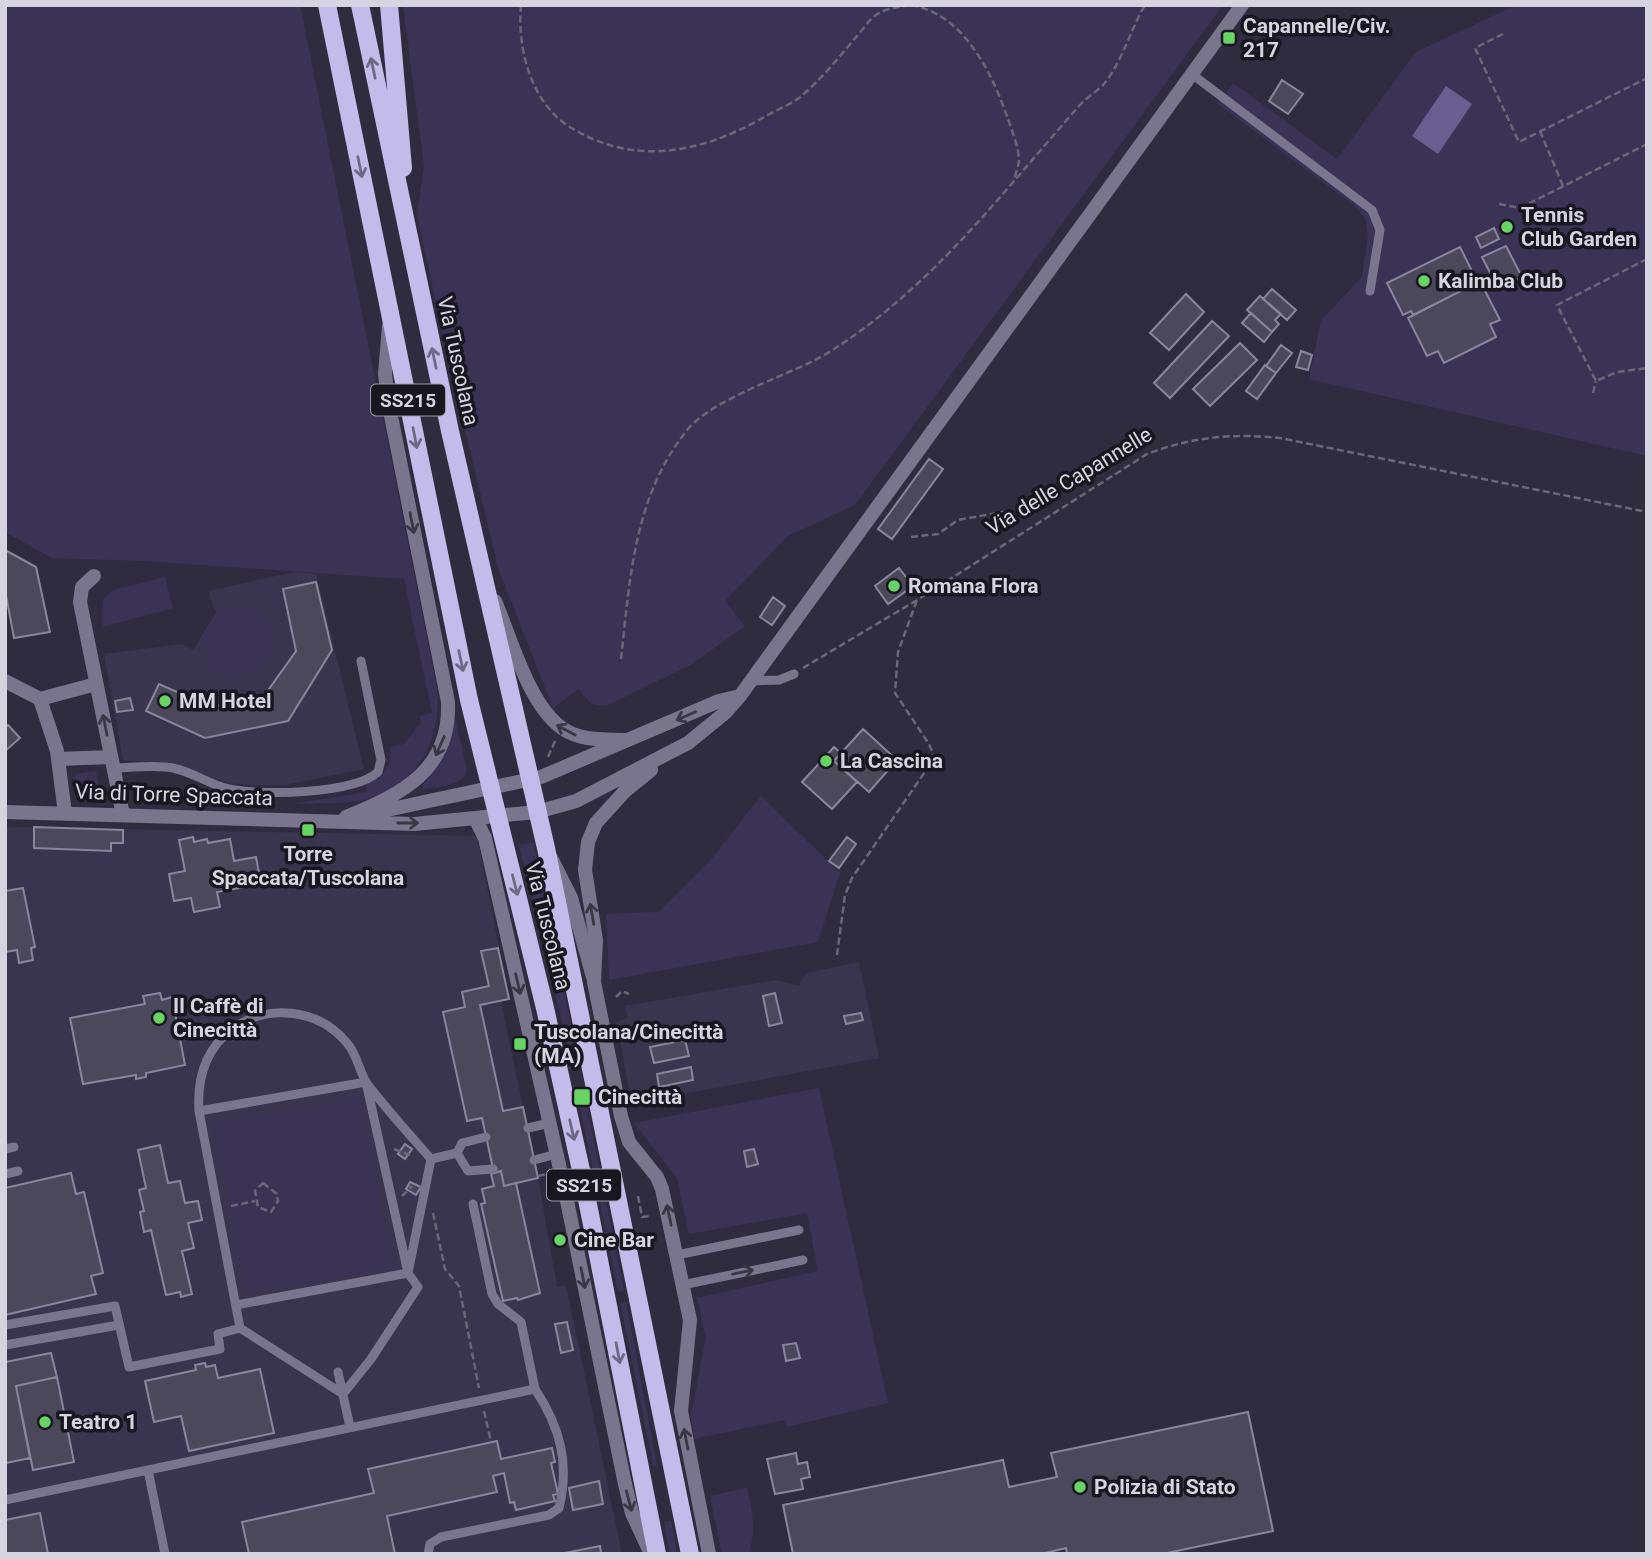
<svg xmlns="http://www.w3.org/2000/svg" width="1652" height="1559" font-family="Roboto,sans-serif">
  <rect width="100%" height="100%" fill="#302c3f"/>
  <path fill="#3a354e" d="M294 572 316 574 364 769 285 785H253L228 783 176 764 123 760 104 654 182 644 193 650 216 613 208 591Z
    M5 827 477 836 509 999 501 1002 538 1178 557 1287 566 1285 622 1554H5Z
    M859 962 879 1058 632 1103 616 1022 628 1018 625 1006 776 980 799 986 806 973Z"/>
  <path fill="#3b3356" d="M5 5H300L437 688C442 740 418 788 363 800 340 804 315 803 292 804L367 792 365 785C383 776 393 769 390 747L404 744 421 723 420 716 432 713 404 579 145 561 52 558 5 532Z
    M403 5H1223L855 505 788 536 725 601 745 626 692 664 606 706 592 704 578 689 553 708 498 568 443 336 417 214 424 166Z
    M1516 5H1647V456L1309 379 1321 320 1362 277 1368 236 1365 218 1355 206 1218 104 1233 83 1337 159 1416 52Z
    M165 577 173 608 102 627 103 599 114 590Z
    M245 605 270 621 274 647 260 670 230 675 208 662 202 635 216 613Z
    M454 714 467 770C462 787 439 786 424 789L422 786C440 765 453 742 454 714Z
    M96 771 99 790 78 793 75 774Z
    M761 796 840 873 818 942 609 980 606 914 659 912 713 857Z
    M533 842 577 1055 571 1058 519 845Z
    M583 1087 601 1178 595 1180 576 1089Z
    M819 1088 888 1403 786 1427 784 1420 694 1439 691 1416 706 1336 697 1298 818 1271 807 1213 689 1234 677 1178 634 1123Z
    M360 1098 391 1267 246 1293 215 1124Z
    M604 1191 624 1291 618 1292 598 1192Z
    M620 1302H626L657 1465H653Z
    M747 1488C752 1510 757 1533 748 1554H722L710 1496Z
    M671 1521 677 1554H670L664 1522Z"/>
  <path fill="#695e8f" d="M1446 86 1472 104 1438 154 1412 136Z"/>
  <path fill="#4c485c" stroke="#89859c" stroke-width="2" d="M1282 80 1303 94 1288 114 1269 101Z
    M1494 228 1499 239 1481 248 1476 237Z
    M1506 246 1522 277 1498 289 1482 257Z
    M1460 247 1476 279 1471 281 1473 285 1413 315 1411 311 1403 315 1387 283Z
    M1480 281 1500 320 1490 324 1496 337 1444 363 1438 351 1427 356 1408 318Z
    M1272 289 1296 310 1287 320 1263 299Z
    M1186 294 1204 312 1169 350 1150 333Z
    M1260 296 1281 314 1275 320 1279 324 1272 332 1247 310Z
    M1251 313 1272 332 1264 342 1242 323Z
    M1212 321 1229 336 1170 398 1154 383Z
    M1240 343 1257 360 1210 406 1193 389Z
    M1281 345 1292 353 1276 373 1266 366Z
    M1301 351 1312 355 1308 370 1296 367Z
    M1265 365 1276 373 1257 399 1246 391Z
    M929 459 943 469 892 539 878 529Z
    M5 550 36 567 50 632 14 638 5 590Z
    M899 568 913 586 888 604 875 586Z
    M316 582 332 650 288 721 205 738 146 711 159 684 211 707 264 696 296 651 283 589Z
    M773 597 785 606 772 625 760 617Z
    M130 698 133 710 117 712 115 701Z
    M8 725 20 738 5 751V728Z
    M863 729 897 760 869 792 834 761Z
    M834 747 841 753 834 761 857 782 832 809 802 782Z
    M34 827 123 830V843H111V851L34 848Z
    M193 837 194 842 207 839 208 843 230 839 234 861 256 857 261 884 217 892 220 907 194 912 191 898 174 901 169 874 185 871 179 840Z
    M847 837 856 844 839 868 829 861Z
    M23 888 35 947 31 948 33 960 19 963 17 950 5 952V891Z
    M498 948 509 999 480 1005 503 1111 523 1107 538 1178 504 1186 501 1171 494 1173 482 1118 467 1121 443 1012 465 1007 462 992 489 986 481 951Z
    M160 993 162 1000 172 997 185 1065 146 1073V1077L136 1079V1075L83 1084 70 1018 145 1004 143 996Z
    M775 993 782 1023 769 1026 763 996Z
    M861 1013 863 1020 846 1024 844 1016Z
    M685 1040 689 1056 654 1063 650 1047Z
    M691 1067 693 1080 659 1087 657 1074Z
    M405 1144 412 1149 405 1159 398 1154Z
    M160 1145 168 1183 180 1181 185 1203 198 1201 202 1220 188 1223 194 1248 182 1251 192 1294 181 1297 180 1292 166 1295 151 1230 144 1232 140 1212 144 1211 139 1190 146 1188 138 1150Z
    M754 1149 758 1164 747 1167 744 1151Z
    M501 1171 504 1186 516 1183 540 1293 518 1300 517 1298 503 1301 481 1204 485 1203 482 1189 494 1186 491 1174Z
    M71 1173 76 1194 84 1192 103 1273 91 1276 96 1294 5 1315V1188Z
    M410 1182 421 1187 416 1195 406 1189Z
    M567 1322 573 1350 561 1353 555 1324Z
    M796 1343 800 1358 786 1361 783 1345Z
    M51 1353 57 1377 16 1386 30 1458 6 1463 5 1362Z
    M205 1363 206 1367 215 1365 218 1378 260 1369 274 1433 189 1451 181 1416 154 1422 145 1381 196 1370 195 1365Z
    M57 1377 74 1462 33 1470 16 1386Z
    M1248 1412 1273 1531 1162 1554H1067L1066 1548 1041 1554H793L783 1505 1003 1460 1009 1487 1057 1477 1051 1453Z
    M497 1441 501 1459 552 1448 555 1462 551 1463 558 1494 553 1495 555 1501 516 1510 514 1502 510 1503 504 1473 493 1476 497 1492 387 1516 395 1554H249L242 1522 374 1493 368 1469Z
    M796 1453 798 1464 807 1462 810 1477 801 1479 803 1489 775 1494 767 1459Z
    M599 1481 603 1504 573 1510 569 1488Z
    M40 1513 48 1554H5V1520Z
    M600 1546 601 1554H560Z"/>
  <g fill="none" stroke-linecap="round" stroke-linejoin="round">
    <path stroke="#6a6777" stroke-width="2.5" stroke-dasharray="7 3.5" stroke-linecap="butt" d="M521 5C517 49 531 103 570 127 635 168 704 152 766 116 777 110 789 105 799 98 820 81 840 56 857 36 864 28 871 17 879 13 888 8 900 7 910 5
      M911 5C964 14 992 73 1008 119 1012 131 1019 148 1019 161 1018 168 1015 176 1013 182
      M1503 34 1475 48 1519 142 1647 78
      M1540 131 1563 186
      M1499 204 1520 208 1647 144
      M1647 259 1557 305 1596 381 1617 372 1647 368
      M1593 393 1596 381
      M911 537 938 534 958 520 1008 511
      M621 659C630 578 634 495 688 429 716 396 793 375 831 351 933 286 1001 194 1079 106 1086 98 1096 92 1103 85 1122 63 1130 30 1145 5
      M803 668 917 600 1147 454C1191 437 1233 433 1280 438L1647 512
      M548 757 555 741
      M837 955 845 895 852 878 931 763 933 754 929 744 895 693 898 652 917 600
      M616 997 622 991 629 994
      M394 1149 410 1155
      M538 1176 547 1174
      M263 1183 277 1194 278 1201 271 1212 258 1207 255 1191Z
      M402 1196 412 1186
      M638 1196 642 1217 651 1216
      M231 1206 255 1201
      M433 1213 445 1269 459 1286 479 1388
      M484 1411 491 1442"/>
    <path stroke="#79758c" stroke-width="9" d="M1193 75 1372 210 1380 230 1370 291
      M750 681 779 680 794 674
      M113 768C133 768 154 764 173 768 193 772 210 785 229 789 261 796 354 794 378 772L381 760 361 661
      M199 1111C197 1080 205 1050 231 1030 266 1003 318 1008 347 1043 358 1055 359 1073 368 1085 388 1111 410 1135 431 1159L457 1153 468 1171 493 1169
      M528 1128 550 1123
      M5 1149 14 1147
      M457 1153 462 1143 486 1137
      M534 1160 557 1154
      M5 1174 18 1171
      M677 1255 799 1230
      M682 1285 803 1260
      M5 1325 115 1306 129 1367 220 1349 218 1334 240 1328 199 1111 366 1082 408 1273 236 1305
      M240 1328 343 1394 371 1359 418 1287 408 1273 431 1159
      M5 1345 119 1325
      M338 1372 350 1427
      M148 1470 165 1554
      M5 1500 535 1389 521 1322 498 1304 492 1294 473 1204
      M428 1554 430 1544 441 1537 549 1515 559 1508C570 1463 560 1427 535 1389"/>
    <path stroke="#79758c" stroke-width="14" d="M94 576 82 587 80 602 123 815
      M5 681 40 699
      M40 699 57 751 65 813
      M40 699 96 684
      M58 759 111 757
      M476 820 485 838 565 1191 625 1484 632 1513 651 1554
      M551 858 571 898 593 977"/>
    <path stroke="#79758c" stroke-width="14" d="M495 601C512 640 532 719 573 734 590 741 610 739 628 740
      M651 770 625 791 596 823 588 842 585 870 596 940 594 982 621 1116 629 1142 657 1177 662 1189 690 1320 681 1411 709 1554
      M5 812 414 824 537 812 576 801 688 743 726 712 740 696 1242 5
      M373 813 541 777 719 701 740 696
      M346 817C400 795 451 771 448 702L389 406 385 374 389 326"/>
    <path stroke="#c3bbe9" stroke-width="18" d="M327 5 469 700 545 1008 583 1179 657 1554
      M360 5 450 431 546 848 690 1554
      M389 5 403 168"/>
  </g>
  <defs><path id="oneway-shaft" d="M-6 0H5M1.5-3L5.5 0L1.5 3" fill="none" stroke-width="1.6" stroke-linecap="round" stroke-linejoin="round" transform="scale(1.75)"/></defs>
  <g stroke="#6e6884">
    <use href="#oneway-shaft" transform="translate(373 68) rotate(-102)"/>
    <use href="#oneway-shaft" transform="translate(360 167) rotate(78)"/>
    <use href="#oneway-shaft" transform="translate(434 358) rotate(-102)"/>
    <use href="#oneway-shaft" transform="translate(415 438) rotate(79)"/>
    <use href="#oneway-shaft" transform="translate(461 661) rotate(78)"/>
    <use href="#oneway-shaft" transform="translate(515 885) rotate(76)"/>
    <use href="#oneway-shaft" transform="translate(572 1130) rotate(77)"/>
    <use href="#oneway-shaft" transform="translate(618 1353) rotate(79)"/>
  </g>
  <g stroke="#3a3745">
    <use href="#oneway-shaft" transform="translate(412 523) rotate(79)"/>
    <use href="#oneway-shaft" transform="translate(686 716) rotate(156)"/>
    <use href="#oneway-shaft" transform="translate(105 725) rotate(-101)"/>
    <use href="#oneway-shaft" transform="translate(566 730) rotate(-152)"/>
    <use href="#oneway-shaft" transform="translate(440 746) rotate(114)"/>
    <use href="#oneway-shaft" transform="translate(408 823)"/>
    <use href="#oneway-shaft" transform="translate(592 914) rotate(-100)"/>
    <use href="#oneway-shaft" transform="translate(518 984) rotate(77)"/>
    <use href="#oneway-shaft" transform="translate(669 1215) rotate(-102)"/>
    <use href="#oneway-shaft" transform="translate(743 1272) rotate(-12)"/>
    <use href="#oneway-shaft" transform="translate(583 1278) rotate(79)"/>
    <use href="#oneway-shaft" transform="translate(686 1439) rotate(-101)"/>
    <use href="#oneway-shaft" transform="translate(629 1501) rotate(75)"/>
  </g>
  <g fill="#67d465" stroke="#18161f" stroke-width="2.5">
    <rect x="1222" y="31" width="14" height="14" rx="3.5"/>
    <circle cx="1507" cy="227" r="7"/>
    <circle cx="1424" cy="281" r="7"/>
    <circle cx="894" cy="586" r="7"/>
    <circle cx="165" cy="701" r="7"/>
    <circle cx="826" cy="761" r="7"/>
    <rect x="301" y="823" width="14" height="14" rx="3.5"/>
    <circle cx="159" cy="1018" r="7"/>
    <rect x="513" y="1037" width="14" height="14" rx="3.5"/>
    <rect x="573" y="1088" width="18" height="18" rx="3.5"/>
    <circle cx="560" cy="1240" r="7"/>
    <circle cx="45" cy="1422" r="7"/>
    <circle cx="1080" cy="1487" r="7"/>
  </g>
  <g text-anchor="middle" stroke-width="7" stroke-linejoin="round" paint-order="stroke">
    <g fill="#18161f" stroke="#9d9ba6" stroke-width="2">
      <rect x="371" y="384.5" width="74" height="31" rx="5"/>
      <rect x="547" y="1169.5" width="74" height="31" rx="5"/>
    </g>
    <g font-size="19" font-weight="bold" fill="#d6d4e0">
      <text x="408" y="407">SS215</text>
      <text x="584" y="1192">SS215</text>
    </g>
    <g font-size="21" font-weight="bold" fill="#d6d4e0" stroke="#18161f" text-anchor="start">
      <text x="1243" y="33">Capannelle/Civ.<tspan x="1243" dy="24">217</tspan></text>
      <text x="1521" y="222">Tennis<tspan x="1521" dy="24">Club Garden</tspan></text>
      <text x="1438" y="288">Kalimba Club</text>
      <text x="908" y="593">Romana Flora</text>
      <text x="179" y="708">MM Hotel</text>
      <text x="840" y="768">La Cascina</text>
      <text x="308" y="861" text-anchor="middle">Torre<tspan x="308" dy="24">Spaccata/Tuscolana</tspan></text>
      <text x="173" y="1013">Il Caffè di<tspan x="173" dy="24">Cinecittà</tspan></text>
      <text x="534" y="1039">Tuscolana/Cinecittà<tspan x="534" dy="24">(MA)</tspan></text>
      <text x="598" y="1104">Cinecittà</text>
      <text x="574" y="1247">Cine Bar</text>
      <text x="59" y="1429">Teatro 1</text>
      <text x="1094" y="1494">Polizia di Stato</text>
    </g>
    <g font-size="21" fill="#d6d4e0" stroke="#18161f">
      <text transform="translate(458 361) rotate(78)" y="7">Via Tuscolana</text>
      <text transform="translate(1069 481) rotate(-31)" y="7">Via delle Capannelle</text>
      <text transform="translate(174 795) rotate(2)" y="7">Via di Torre Spaccata</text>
      <text transform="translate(548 926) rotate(76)" y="7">Via Tuscolana</text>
    </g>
  </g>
  <rect width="1652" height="1559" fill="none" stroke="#d6d4e0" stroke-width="14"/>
</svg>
